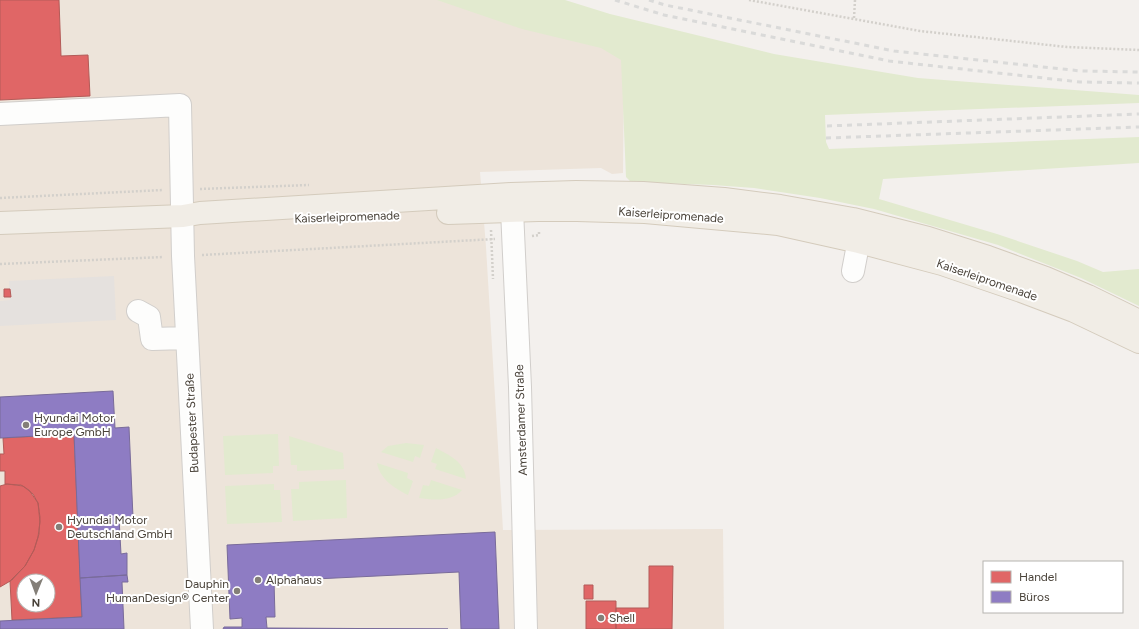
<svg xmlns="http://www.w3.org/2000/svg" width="1139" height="629" font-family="Figtree,sans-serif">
  <rect width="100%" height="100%" fill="#f3f0ed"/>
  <path fill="#ede4da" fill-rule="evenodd" d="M0 0H447L624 50 623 173 612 174 601 168 480 172 486 247 503 530 723 529 724 629H0ZM24 581H48V605H24Z"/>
  <path fill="#e2eacf" d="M437 0H565L610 14 774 54 918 78 1139 95V103L825 115 826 142 829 149 1139 137V163L883 179 879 199 997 234 1077 261 1103 272 1139 269V306L1081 278 998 245 874 209 820 198 754 188 713 185 631 182 626 177 621 60 601 48 522 29Z
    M278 434 279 466H273V473L225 475 223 436Z
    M289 436 343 453 344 469 297 471V465H291Z
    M406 443 424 445 420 458 415 456 413 462 381 452 388 446Z
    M436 448C449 455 465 462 466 479L435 469 437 464 431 462Z
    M377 463 408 473 407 478 413 481 408 495C394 488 380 479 377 463Z
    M346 480 347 518 293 521 291 489H299V482Z
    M431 480 462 490C452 502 433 500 419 498L423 485 429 486Z
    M274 484V490H280L282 522 227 524 225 486Z"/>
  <path fill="#e5e1de" d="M114 276 116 320 0 326V301L10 300 9 281Z"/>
  <path fill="#e06666" stroke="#b35b58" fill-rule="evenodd" d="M0 0H59L61 56 88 55 90 96 0 100Z
    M4 289H10L11 297H4Z
    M74 434 82 617 12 620 10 581 25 566 34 550 39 534 40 517 38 503 29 490 21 485 5 484V471H0V454H4L3 438ZM24 581H48V605H24Z
    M7 484 23 486 33 494 38 503 40 522 38 537 34 550 25 566 12 580 0 587V486Z
    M649 566H673L672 629H616V608H649Z
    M584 585H593V599H584Z
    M586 601H616V629H586Z"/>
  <path fill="#8e7cc3" stroke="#796b9a" d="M113 391 115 428 129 427 133 517 119 518 121 554 127 553V575L80 578 74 434 0 438V397Z
    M495 532 499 629H461L459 572 274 581 275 617H266L267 628 448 629H223L224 627H242V618L230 619 227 545Z
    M127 575 128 582H122L124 629H0V621L82 617 80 578Z"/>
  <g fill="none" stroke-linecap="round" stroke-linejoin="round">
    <g stroke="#d1cecb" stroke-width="24">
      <path id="minor" d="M0 114 180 105 183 256 202 629
        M512 210 520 387 526 629
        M853 271 862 224
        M138 311 149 317 152 339 187 338"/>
    </g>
    <g stroke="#d4cbbc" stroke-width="24">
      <path id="major" d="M448 213 538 210H577L645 212 778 224 859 242 942 264 1021 291 1074 311 1139 342
        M0 223 183 216 200 213 216 212 511 194 576 192 643 193 724 199 780 206 853 219 928 238 988 257 1046 278 1088 296 1139 321"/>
    </g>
    <path stroke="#d3d0cb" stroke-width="2.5" stroke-dasharray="2 2" stroke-linecap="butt" d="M749 0 920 31 1067 47 1139 50
      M854 18 855 0
      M200 189 309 185
      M0 198 163 190
      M491 230 493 279
      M532 236 539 235V230
      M202 255 495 239
      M0 264 163 257"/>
    <use href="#minor" stroke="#fdfdfc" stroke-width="22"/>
    <use href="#major" stroke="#f1ede6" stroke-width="22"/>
    <path stroke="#dadad9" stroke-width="3" stroke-dasharray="5 5" stroke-linecap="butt" d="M615 0 664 15 889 61 1080 82 1139 83
      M649 0 665 5 894 51 1081 71 1139 72
      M827 126 1139 114
      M826 138 1139 127"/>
  </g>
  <g fill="#847f78" stroke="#fff" stroke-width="1.5">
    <circle cx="26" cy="425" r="4"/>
    <circle cx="59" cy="527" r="4"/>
    <circle cx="258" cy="580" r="4"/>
    <circle cx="237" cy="591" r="4"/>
    <circle cx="601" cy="618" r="4"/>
  </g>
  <g text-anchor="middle" stroke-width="4" stroke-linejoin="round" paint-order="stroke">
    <g font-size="12" fill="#494239" stroke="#fff">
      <text transform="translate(671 215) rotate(4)" y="4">Kaiserleipromenade</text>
      <text transform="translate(347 217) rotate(-2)" y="4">Kaiserleipromenade</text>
      <text transform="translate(987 280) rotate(19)" y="4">Kaiserleipromenade</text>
      <text transform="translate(521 420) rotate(-92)" y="4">Amsterdamer Straße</text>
      <text transform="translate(192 423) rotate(-93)" y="4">Budapester Straße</text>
    </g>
    <g font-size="12" fill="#494239" stroke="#fff" text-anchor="start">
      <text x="34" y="422">Hyundai Motor<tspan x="34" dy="14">Europe GmbH</tspan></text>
      <text x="67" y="524">Hyundai Motor<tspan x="67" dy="14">Deutschland GmbH</tspan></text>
      <text x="266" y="584">Alphahaus</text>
      <text x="229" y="588" text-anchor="end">Dauphin<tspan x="229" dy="14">HumanDesign® Center</tspan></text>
      <text x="609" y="622">Shell</text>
    </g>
  </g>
  <rect x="983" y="561" width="140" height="52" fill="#ffffff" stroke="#b6b3b0"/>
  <rect x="991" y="571" width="20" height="12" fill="#e06666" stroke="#b6b3b0"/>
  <text x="1019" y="581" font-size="12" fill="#494239">Handel</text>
  <rect x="991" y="591" width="20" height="12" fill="#8e7cc3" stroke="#b6b3b0"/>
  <text x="1019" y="601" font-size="12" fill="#494239">Büros</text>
  <g transform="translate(36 593) rotate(181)"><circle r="19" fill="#ffffff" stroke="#b6b3b0"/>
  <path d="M0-3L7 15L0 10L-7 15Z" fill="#847f78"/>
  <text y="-6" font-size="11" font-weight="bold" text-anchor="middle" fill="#494239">N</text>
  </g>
</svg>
